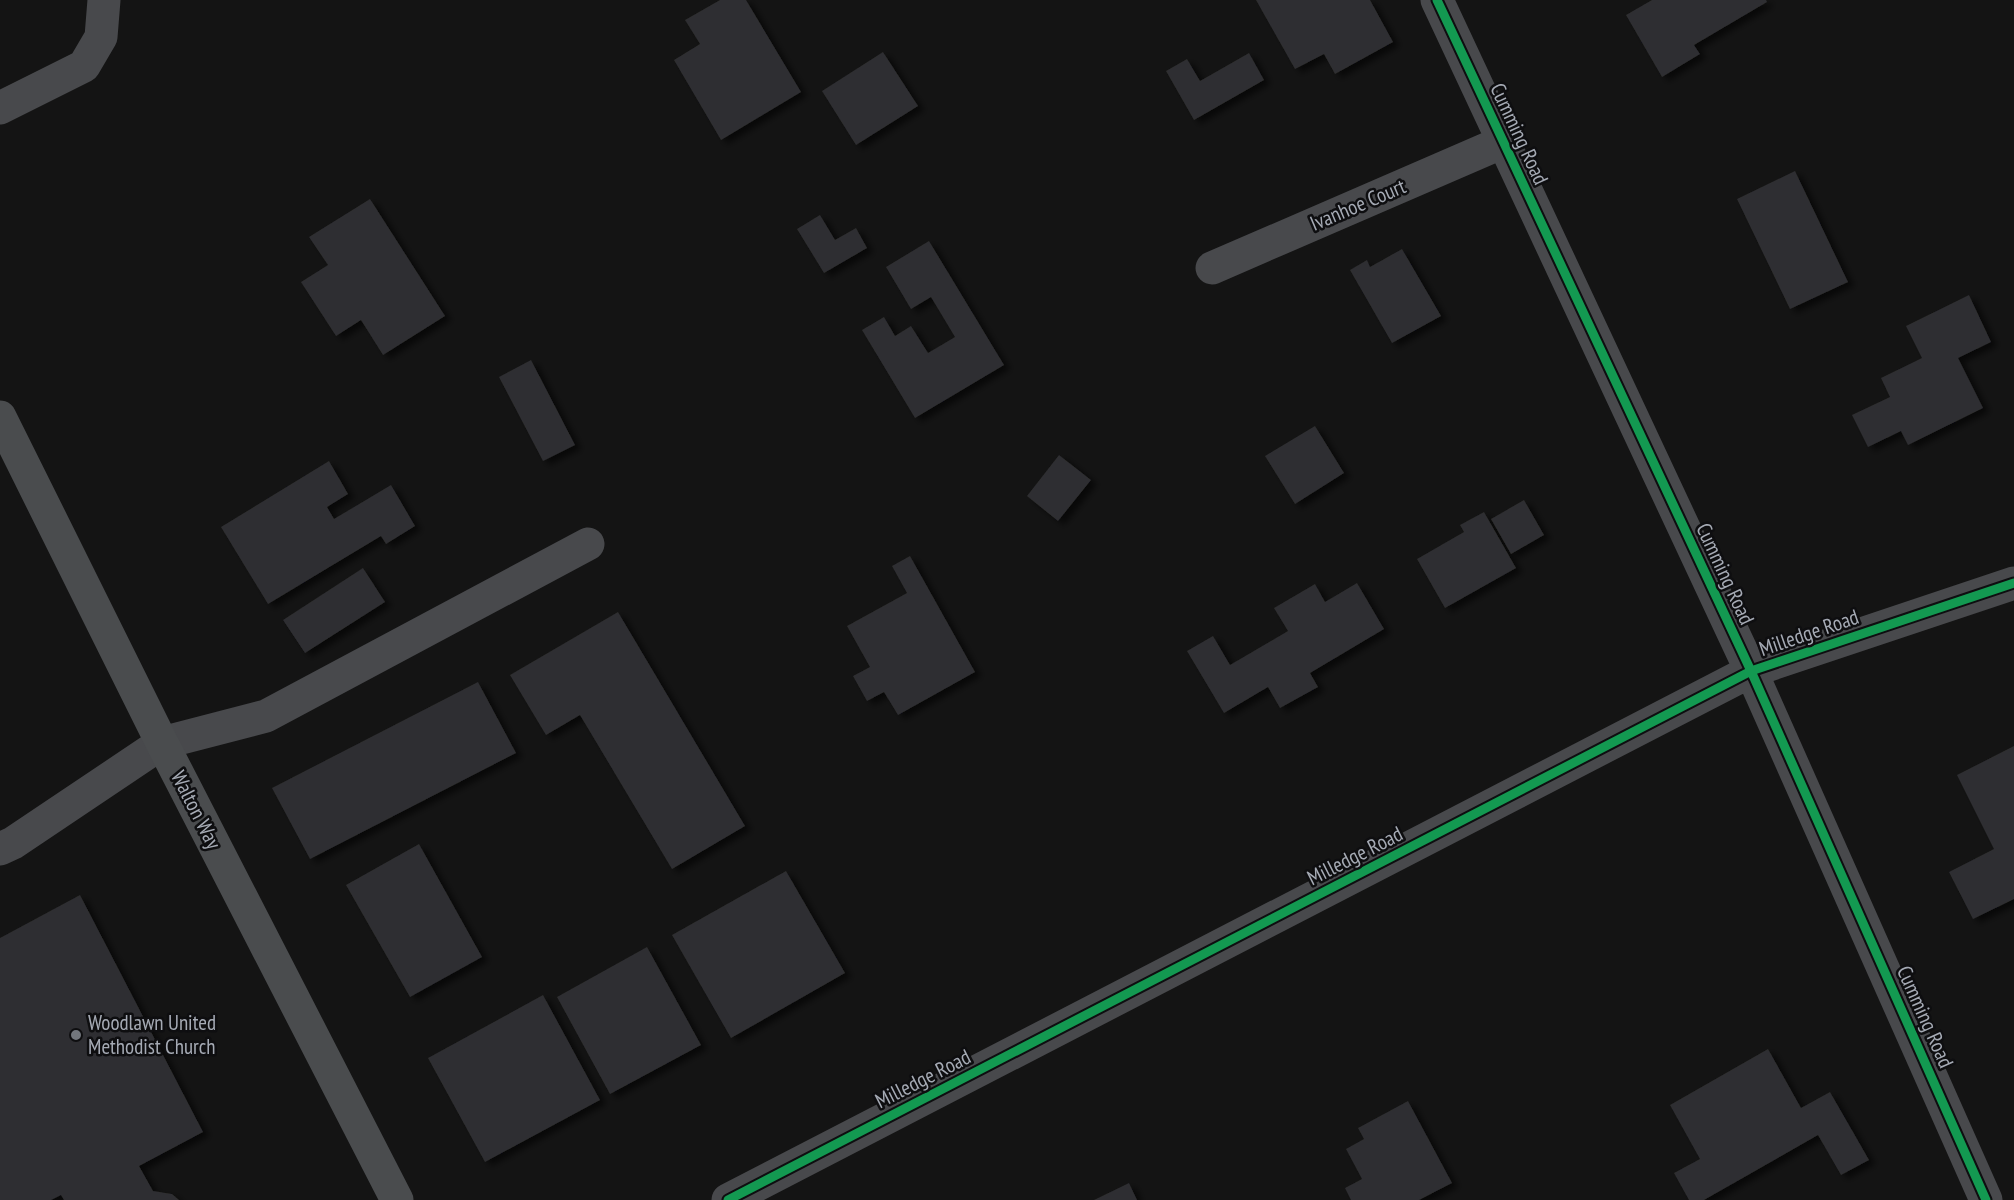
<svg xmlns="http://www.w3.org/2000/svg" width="2014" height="1200" font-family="'PT Sans Narrow',sans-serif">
  <defs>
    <filter id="shadow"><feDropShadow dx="6" dy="4" stdDeviation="3" flood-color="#0009"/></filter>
  </defs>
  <rect width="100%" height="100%" fill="#141414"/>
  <path fill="#2e2e30" filter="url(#shadow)" d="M720 0H746L801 92 721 140 674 60 700 44 685 20Z
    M1256 0H1370L1393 42 1335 74 1324 54 1295 69Z
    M1652 0H1766L1767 2 1694 45 1700 54 1662 77 1626 15Z
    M883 52 918 106 856 145 822 91Z
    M1249 53 1264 80 1194 120 1166 71 1187 59 1200 81Z
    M1795 171 1848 282 1790 309 1737 199Z
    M370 199 445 316 383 355 361 320 336 336 301 282 328 265 309 237Z
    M820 215 835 240 856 228 867 248 824 273 797 229Z
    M929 241 1004 365 915 418 862 330 884 317 895 336 911 326 928 353 955 337 931 297 911 309 886 267Z
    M1402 249 1441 316 1392 343 1350 270 1367 260 1370 267Z
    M1969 295 1991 342 1958 358 1983 408 1908 445 1901 431 1868 447 1852 415 1890 397 1881 378 1922 358 1906 326Z
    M531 360 575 445 543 461 499 377Z
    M1315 426 1344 473 1295 504 1265 456Z
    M1059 455 1091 480 1058 521 1027 496Z
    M329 461 348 494 327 507 334 519 391 485 415 526 386 544 381 536 268 604 221 527Z
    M1524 500 1544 535 1511 554 1491 519Z
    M1484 512 1516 568 1445 608 1417 559 1464 532 1460 525Z
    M910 556 975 672 898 715 884 692 867 701 853 676 870 667 847 626 907 593 892 566Z
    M363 568 385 602 305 653 283 620Z
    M1357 583 1384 629 1310 673 1318 687 1280 708 1268 687 1224 713 1187 651 1213 636 1230 665 1288 631 1274 608 1315 584 1325 602Z
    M618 612 745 826 672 869 580 715 546 735 510 675Z
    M478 682 516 753 310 859 272 788Z
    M2014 746V899L1973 919 1949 872 1994 849 1957 775Z
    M419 844 482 957 410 997 346 885Z
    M786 871 845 973 731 1038 672 935Z
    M80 895 203 1132 139 1166 153 1191 172 1194 179 1200H64L61 1195 51 1200H0V938Z
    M647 947 701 1045 610 1094 557 997Z
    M543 995 600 1100 485 1162 428 1058Z
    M1768 1049 1801 1108 1830 1092 1869 1160 1841 1175 1818 1135 1704 1200H1689L1674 1173 1700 1159 1670 1105Z
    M1408 1101 1452 1183 1419 1200H1351L1345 1188 1362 1179 1346 1149 1364 1139 1358 1128Z
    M1129 1183 1137 1200H1094Z"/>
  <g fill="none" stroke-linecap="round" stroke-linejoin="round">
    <path stroke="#48494c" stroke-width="33" d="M1437 0 1751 671 1986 1200
      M0 108 84 66 101 37 104 0
      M1212 268 1503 142
      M0 849 13 843 162 743 266 716 588 544
      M728 1200 1751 671 2014 583"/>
    <path stroke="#4a4c4e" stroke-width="33" d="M0 417 162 743 397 1200"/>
    <g stroke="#0e0e10" stroke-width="13">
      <path id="cycleway" d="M1437 0 1751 671 1986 1200
        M728 1200 1751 671 2014 583"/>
    </g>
    <use href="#cycleway" stroke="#139951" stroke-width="9"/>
  </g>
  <circle fill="#72767c" stroke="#0e0e10" stroke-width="2" cx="76" cy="1035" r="6"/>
  <g text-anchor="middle" stroke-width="5" stroke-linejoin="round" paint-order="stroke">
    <g font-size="21" fill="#a5aab4" stroke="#0e0e10">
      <text transform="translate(1519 134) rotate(65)" y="7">Cumming Road</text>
      <text transform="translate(1358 205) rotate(-23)" y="7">Ivanhoe Court</text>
      <text transform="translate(1725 574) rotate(65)" y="7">Cumming Road</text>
      <text transform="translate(1809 633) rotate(-19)" y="7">Milledge Road</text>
      <text transform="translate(196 810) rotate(63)" y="7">Walton Way</text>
      <text transform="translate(1355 856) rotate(-27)" y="7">Milledge Road</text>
      <text transform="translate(1925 1017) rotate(66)" y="7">Cumming Road</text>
      <text transform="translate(923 1079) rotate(-27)" y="7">Milledge Road</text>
    </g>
    <g font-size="21" fill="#a5aab4" stroke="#0e0e10" text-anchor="start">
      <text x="88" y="1030">Woodlawn United<tspan x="88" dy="24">Methodist Church</tspan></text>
    </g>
  </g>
</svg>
